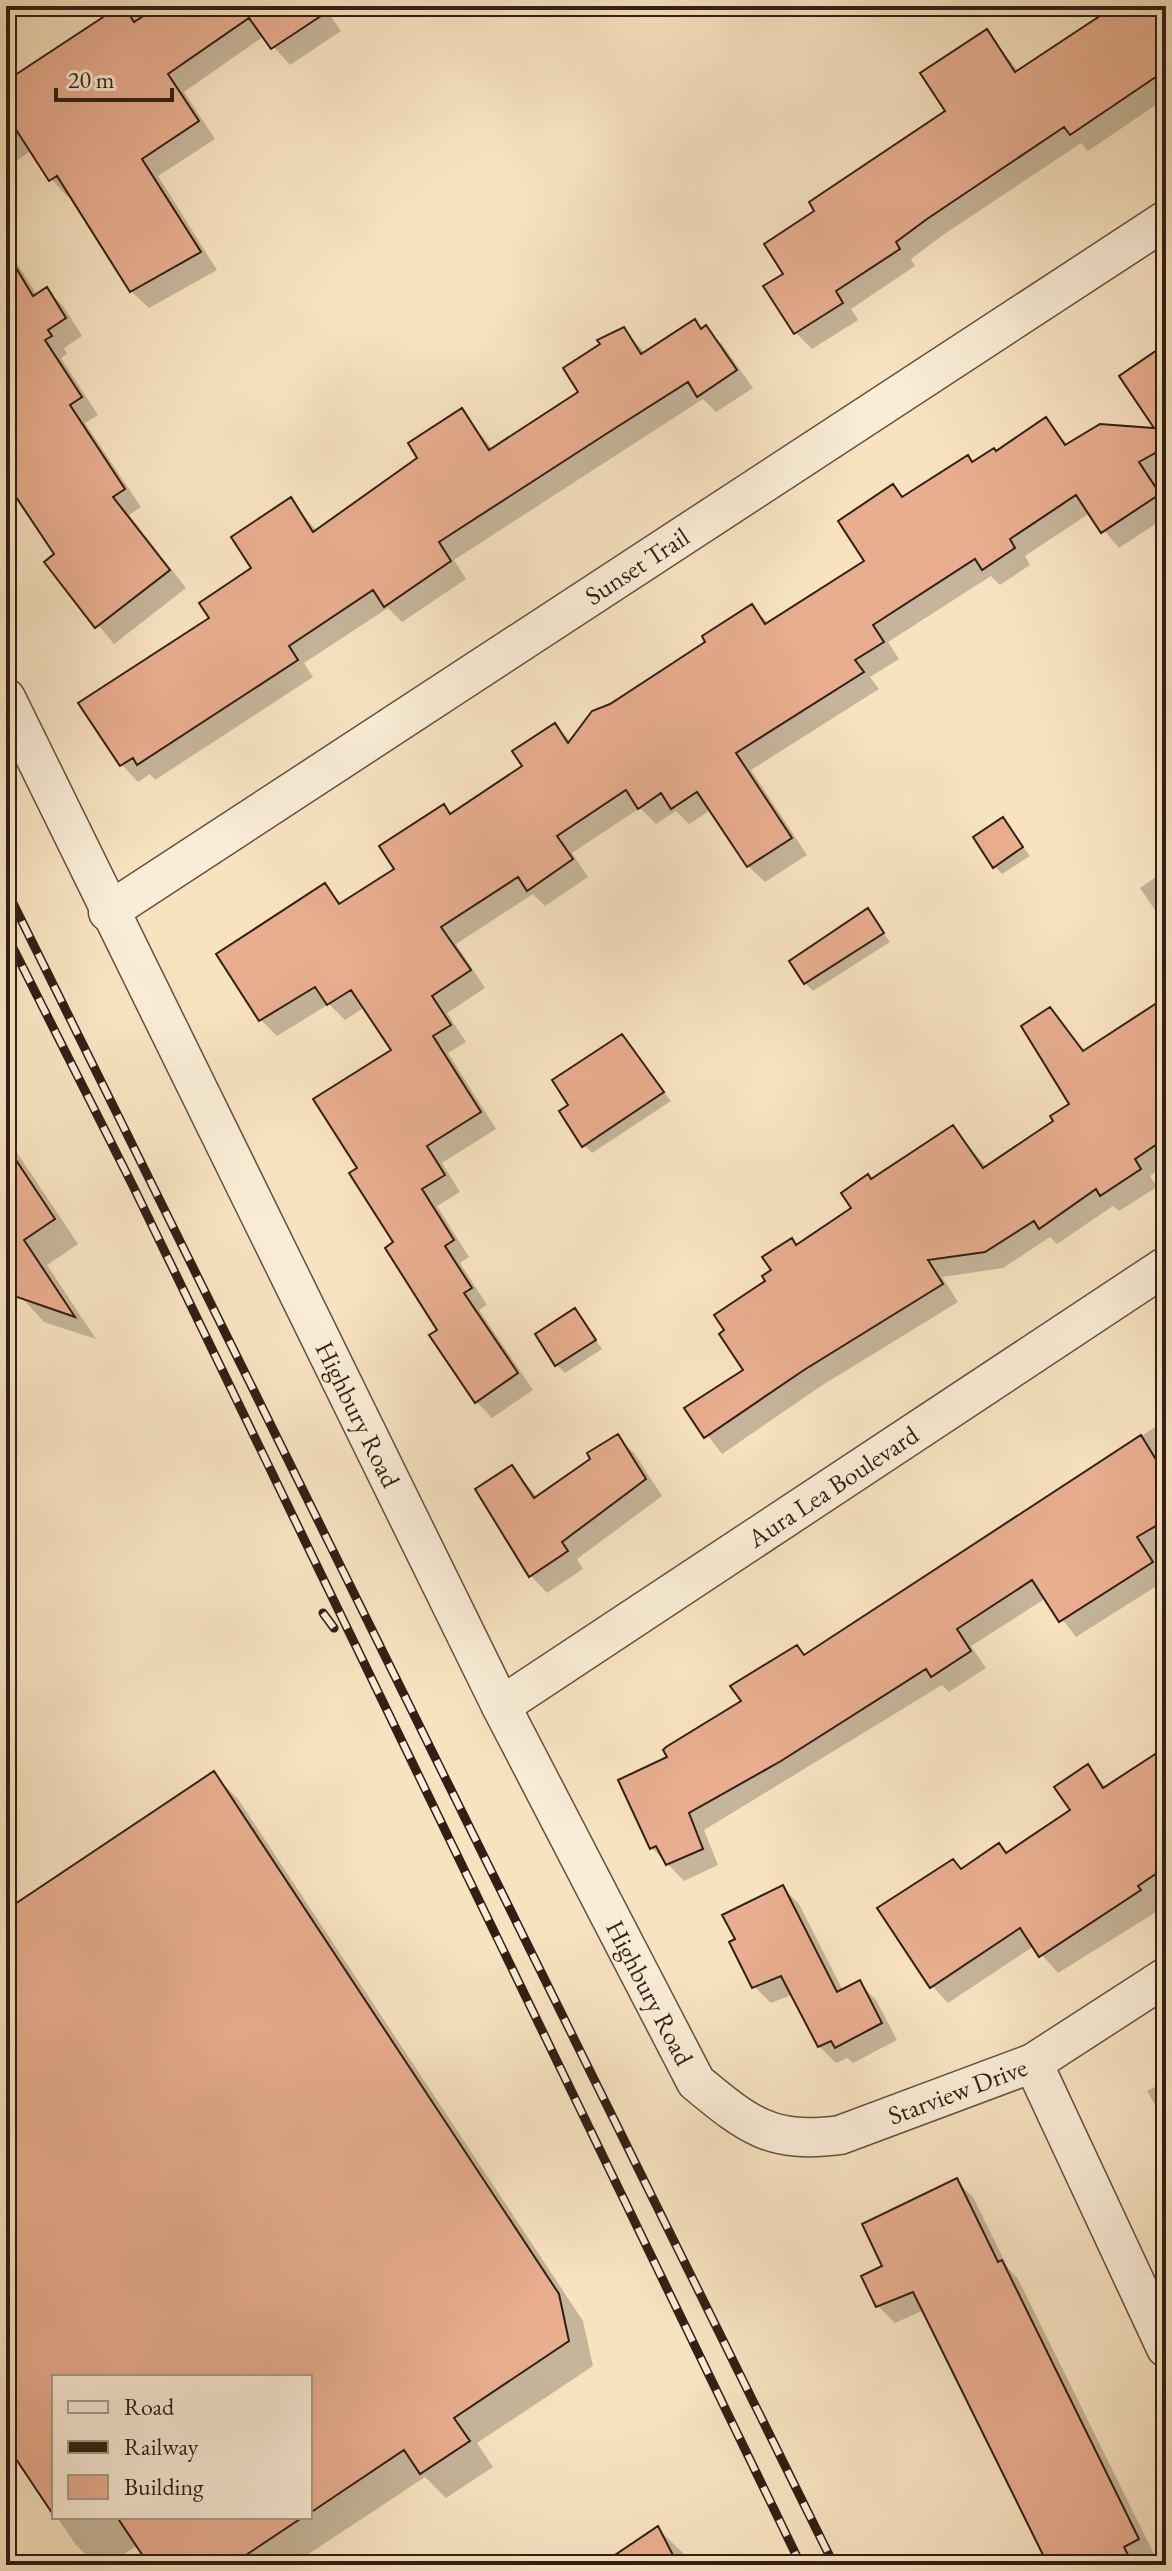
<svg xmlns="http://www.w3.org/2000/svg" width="1172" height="2571" font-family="'EB Garamond',serif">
  <rect width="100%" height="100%" fill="#f8e3c1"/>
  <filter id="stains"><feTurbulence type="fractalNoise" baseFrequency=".0025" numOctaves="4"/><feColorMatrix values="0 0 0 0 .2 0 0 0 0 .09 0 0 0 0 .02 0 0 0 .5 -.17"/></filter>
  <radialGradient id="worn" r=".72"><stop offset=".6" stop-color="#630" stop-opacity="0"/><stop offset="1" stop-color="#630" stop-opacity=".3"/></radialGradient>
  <path fill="#0003" d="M144 6H328L325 8 341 31 290 65 264 36 184 92 215 139 158 176 217 270 149 308 131 291 71 195 68 197 51 179 32 150 6 168V83L122 7 131 15Z
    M1096 6H1166V98L1088 151 1081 143 943 235 911 259 915 266 851 309 858 320 812 349 796 333 785 274 817 211 947 112 987 32 1019 72 1103 16Z
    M6 246 37 295 47 290 64 307 82 336 64 348 67 354 61 358 98 415 85 423 141 507 129 515 186 588 114 644 46 562 57 554 6 478Z
    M694 322 722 344 753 388 716 412 703 399 454 560 466 579 402 622 388 608 304 663 313 677 155 780 150 774 138 782 122 765 81 704 212 618 253 568 290 500 317 531 420 458 461 410 493 450 581 392 624 330 645 353Z
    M1166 347V471L1154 479 1166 497V517L1119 548 1090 513 1025 556 1030 565 1000 585 991 576 888 642 899 659 870 677 879 689 751 770 807 855 765 882 748 866 711 810 689 824 676 811 656 824 640 808 572 853 588 877 545 906 533 894 456 944 485 988 447 1013 466 1042 448 1053 496 1129 442 1163 460 1192 437 1206 469 1257 460 1263 487 1305 479 1310 533 1390 492 1418 476 1401 360 1168 394 1051 365 1007 345 1020 329 1004 277 1036 261 1020 325 886 342 904 397 870 443 807 452 816 525 766 555 725 571 742 611 706 708 642 752 606 769 624 867 561 893 487 904 498 996 453 1046 420 1068 445 1158 431Z
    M1003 820 1030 856 1002 874 994 866Z
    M1166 870V926L1140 888Z
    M867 911 890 942 813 991 805 983Z
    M1166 994V1165L1150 1176 1157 1187 1119 1211 1113 1206 1057 1244 1050 1237 1003 1268 942 1277 958 1302 821 1386 722 1454 687 1408 745 1370 767 1281 797 1246 854 1209 872 1181 953 1127 987 1168 1056 1122 1072 1104 1050 1010 1086 1052 1164 1000 1162 997Z
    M622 1037 671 1101 592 1153 584 1145 571 1105Z
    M6 1136 78 1244 47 1265 96 1339 44 1322 12 1287 6 1291Z
    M575 1311 602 1349 565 1373 557 1365Z
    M1166 1420V1564L1160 1567 1166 1580 1076 1637 1046 1598 971 1646 986 1668 949 1692 942 1685 704 1830 718 1865 684 1881 652 1848 670 1758 743 1702 797 1648 806 1656Z
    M617 1437 634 1453 662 1496 577 1559 583 1569 547 1593 531 1576 512 1467 538 1498Z
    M1166 1749V1906L1058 1973 1034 1946 948 2003 932 1986 953 1861 962 1870 999 1845 1008 1854 1072 1810 1087 1767 1107 1788Z
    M213 1774 238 1799 583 2321 593 2366 477 2443 493 2467 446 2498 425 2477 292 2565H151L138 2545 107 2565H96L76 2545 57 2517H310V2377H54V2512L6 2440V1912Z
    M782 1887 799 1904 843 1991 859 1983 876 2000 897 2040 853 2063 847 2058 836 2063 819 2046 791 1995 771 2003 754 1986Z
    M1166 2081V2124L1147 2091Z
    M956 2181 973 2197 1008 2268 1018 2279 1155 2556 1140 2565H1050L924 2310 895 2323 878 2306 885 2267Z
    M658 2529 683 2553 688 2565H603Z"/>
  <path fill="#e8ae8f" stroke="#321f14" stroke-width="2" d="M120 6H124L134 22 159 6H336L271 49 249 18 168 74 199 121 142 159 201 252 130 292 57 176 49 181 6 114V81Z
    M1115 6H1166V70L1070 135 1064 127 927 219 896 242 900 249 836 291 843 303 794 334 763 286 783 274 764 244 814 211 809 202 945 111 920 73 987 29 1015 72Z
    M6 251 33 296 47 287 66 318 48 330 52 336 45 340 82 397 70 405 125 489 113 497 170 570 95 628 44 562 54 554 6 482Z
    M695 319 701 329 706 325 737 370 697 397 688 382 606 434 439 542 451 561 384 607 373 590 289 646 298 660 137 765 133 758 120 766 78 703 209 618 199 603 251 568 231 537 291 497 313 532 417 458 408 443 462 408 489 450 578 392 563 368 600 344 597 340 624 327 641 354Z
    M1166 344V447L1139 462 1160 494 1101 533 1076 495 1010 539 1015 548 982 570 975 559 873 625 884 642 855 660 864 672 736 753 792 838 747 867 697 792 671 809 661 793 638 809 626 790 557 836 573 859 527 891 518 877 441 927 471 970 432 996 451 1025 433 1036 481 1112 427 1146 445 1175 422 1189 454 1240 445 1246 472 1288 464 1293 518 1373 475 1403 429 1335 437 1330 385 1248 393 1242 349 1173 357 1168 313 1099 391 1050 351 990 327 1005 315 987 259 1021 216 954 325 883 339 904 394 869 379 846 444 804 450 814 522 766 512 751 555 723 568 743 592 711 610 704 705 642 702 636 752 604 765 624 864 561 838 521 893 484 902 497 968 455 972 462 994 448 996 451 1046 417 1065 445 1100 424 1154 428 1119 376Z
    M1003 817 1023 847 993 868 973 837Z
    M868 908 884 933 804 984 789 961Z
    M1166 997V1138L1135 1159 1141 1169 1100 1196 1096 1189 1039 1229 1034 1221 985 1252 928 1260 943 1284 804 1370 704 1438 684 1408 743 1370 719 1334 724 1330 714 1315 765 1281 762 1276 771 1270 762 1257 792 1238 796 1245 851 1208 841 1193 868 1174 871 1179 953 1125 983 1168 1053 1121 1050 1116 1069 1104 1021 1026 1050 1007 1083 1051Z
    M622 1034 664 1092 582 1147 559 1111 568 1105 552 1080Z
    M6 1145 55 1219 24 1240 75 1317 17 1297 6 1282Z
    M575 1308 596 1340 555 1366 535 1334Z
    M618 1434 646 1479 562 1542 568 1551 529 1577 475 1489 512 1465 534 1498 590 1459 587 1453Z
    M1141 1435 1166 1476V1520L1137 1537 1153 1562 1059 1622 1032 1580 957 1629 971 1651 931 1677 926 1669 781 1761 689 1813 703 1849 666 1865 656 1846 650 1849 618 1780 667 1757 663 1750 666 1747 741 1701 730 1686 797 1645 804 1655Z
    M1166 1747V1867L1138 1886 1141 1890 1039 1957 1020 1928 930 1988 877 1908 953 1859 961 1869 999 1843 1006 1853 1070 1810 1054 1787 1088 1764 1103 1788Z
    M214 1771 559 2294 569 2341 454 2418 470 2441 420 2474 404 2450 310 2513V2377H54V2516L6 2444V1910Z
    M783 1885 837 1992 860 1980 882 2023 835 2048 831 2041 818 2047 781 1976 752 1988 729 1942 735 1939 722 1915Z
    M957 2178 998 2262 1002 2260 1139 2539 1124 2547 1133 2565H1048L913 2292 876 2307 861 2276 882 2266 862 2224Z
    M117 2517H303L231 2565H149Z
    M658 2526 678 2565H600Z"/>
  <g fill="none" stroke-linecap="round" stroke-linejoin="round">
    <g stroke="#64503f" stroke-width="41">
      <g id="street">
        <path id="s1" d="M6 698 501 1706 696 2082C748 2125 770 2144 840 2135L1033 2063 1166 1977"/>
        <path id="s2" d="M108 912 1166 220"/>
        <path id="s3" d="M501 1706 1166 1266"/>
        <path d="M1033 2063 1166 2348"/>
      </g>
    </g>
    <use href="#street" stroke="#faedd7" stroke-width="38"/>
    <g stroke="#321f14" stroke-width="9">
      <path id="rail" d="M6 889 834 2565
        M6 934 133 1186 801 2565
        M323 1613 334 1628"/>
    </g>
    <use href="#rail" stroke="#faedd7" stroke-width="6" stroke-dasharray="18" stroke-linecap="butt"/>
  </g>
  <g text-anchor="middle" stroke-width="6" stroke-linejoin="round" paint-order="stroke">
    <g font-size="26" fill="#321f14" stroke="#faedd7">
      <text dy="9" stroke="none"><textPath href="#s2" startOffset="632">Sunset Trail</textPath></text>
      <text dy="9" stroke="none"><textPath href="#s1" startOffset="798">Highbury Road</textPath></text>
      <text dy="9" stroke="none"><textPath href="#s3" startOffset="398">Aura Lea Boulevard</textPath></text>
      <text dy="9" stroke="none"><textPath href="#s1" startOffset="1446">Highbury Road</textPath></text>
      <text dy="9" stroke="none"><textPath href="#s1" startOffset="1832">Starview Drive</textPath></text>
    </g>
  </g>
  <rect width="1172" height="2571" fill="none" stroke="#f8e3c1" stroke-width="32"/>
  <rect x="8" y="8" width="1156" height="2555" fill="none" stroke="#321f14" stroke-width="4"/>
  <rect x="16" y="16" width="1140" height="2539" fill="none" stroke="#321f14" stroke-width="2"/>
  <rect x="52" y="2375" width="260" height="144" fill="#faedd7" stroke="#aa9b89" stroke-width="2"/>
  <rect x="68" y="2401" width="40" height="12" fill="#faedd7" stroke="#aa9b89" stroke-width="2"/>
  <text x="124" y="2415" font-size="24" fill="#321f14">Road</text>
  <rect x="68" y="2441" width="40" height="12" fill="#321f14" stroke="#aa9b89" stroke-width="2"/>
  <text x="124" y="2455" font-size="24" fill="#321f14">Railway</text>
  <rect x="68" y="2475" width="40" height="24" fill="#e8ae8f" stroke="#aa9b89" stroke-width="2"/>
  <text x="124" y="2495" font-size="24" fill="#321f14">Building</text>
  <path d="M56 88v12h116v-12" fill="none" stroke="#321f14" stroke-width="4"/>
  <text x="68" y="88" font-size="24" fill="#321f14" stroke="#faedd7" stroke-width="6" paint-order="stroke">20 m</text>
  <rect width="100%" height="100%" filter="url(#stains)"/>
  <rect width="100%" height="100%" fill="url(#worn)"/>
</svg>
